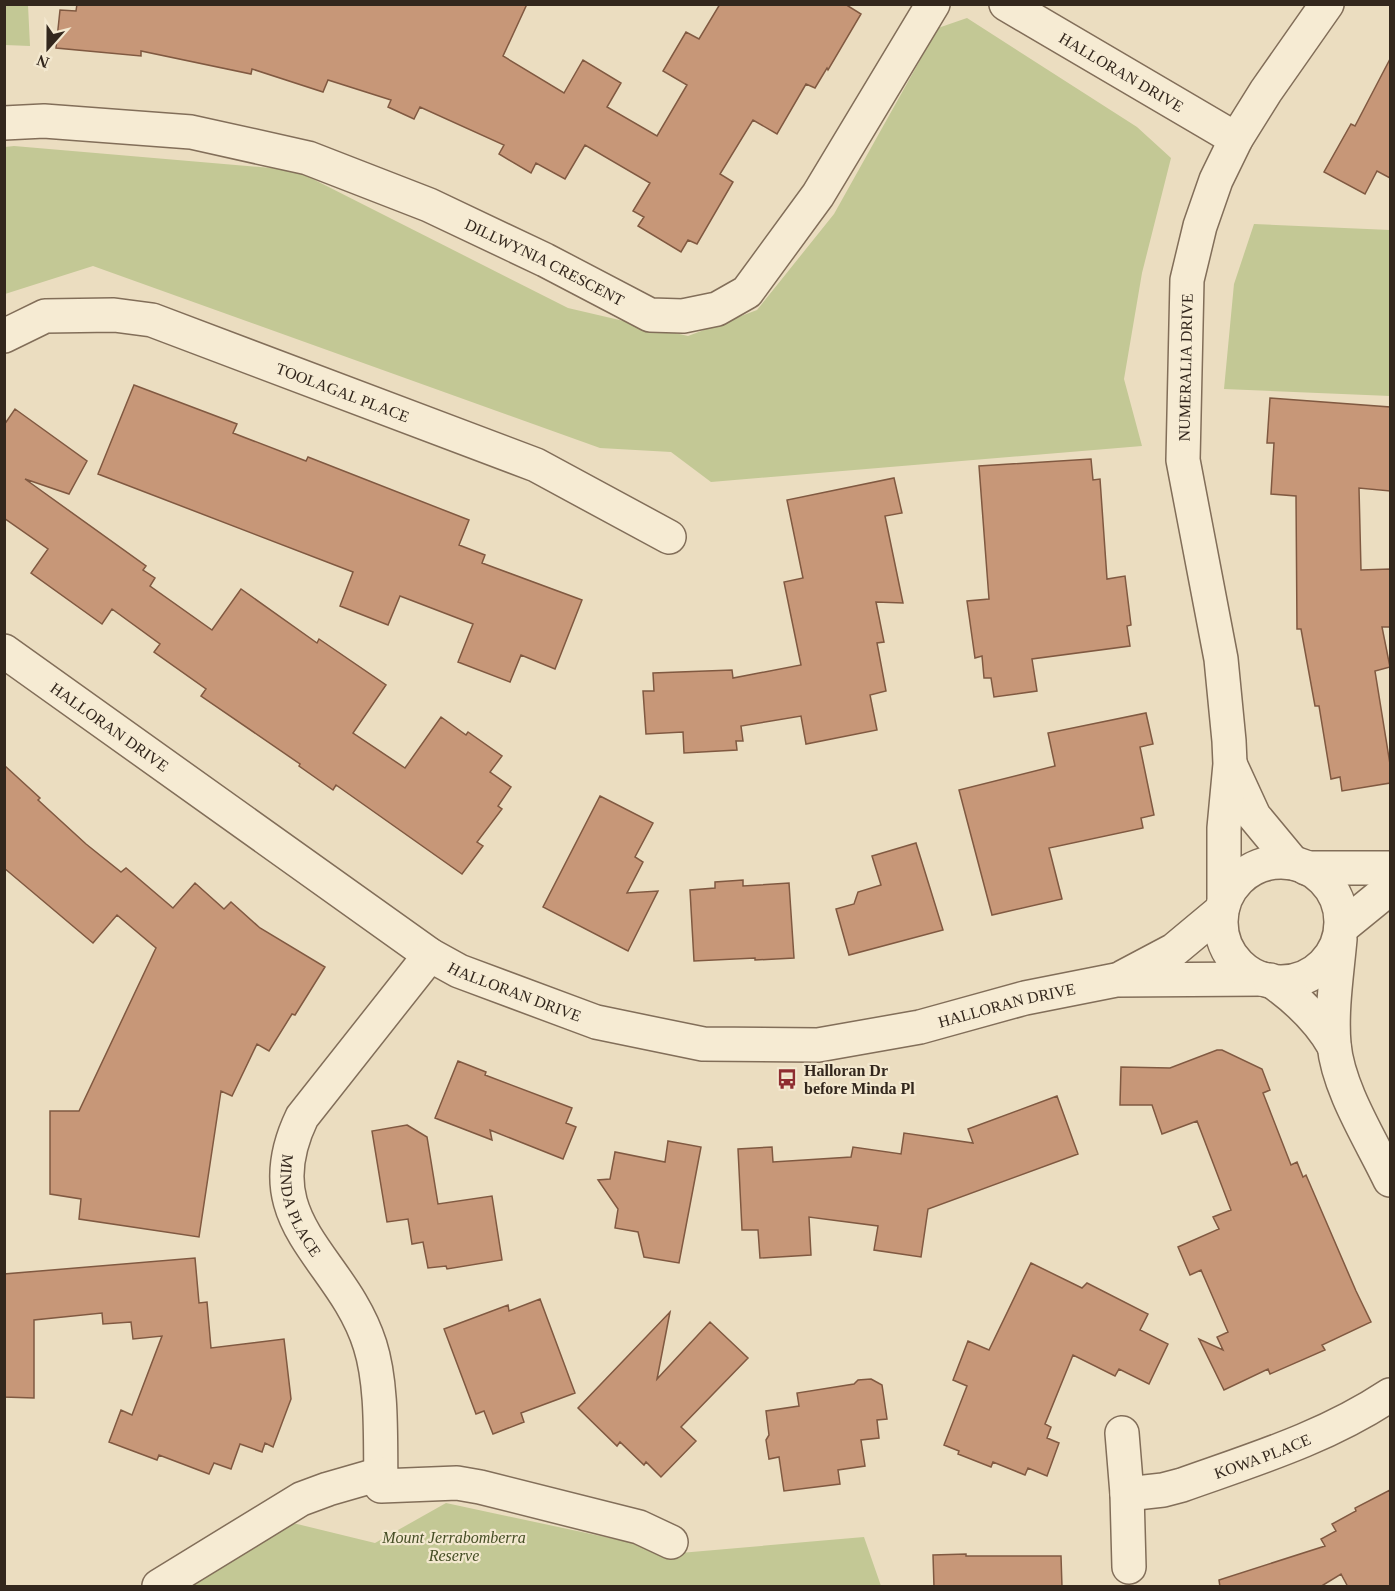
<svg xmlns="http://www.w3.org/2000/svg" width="1395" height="1591" font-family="'Times New Roman',serif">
  <rect width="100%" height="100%" fill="#ebddc0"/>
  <path fill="#c3c895" d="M5 4 28 5 30 46 5 45Z
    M967 18 1137 127 1171 158 1142 273 1124 379 1142 446 711 482 671 452 600 448 93 266 5 294V147L14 146 295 170 568 308 688 336 757 310 834 214 938 28Z
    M1254 224 1390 230V396L1224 389 1234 284Z
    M446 1503 680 1553 864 1537 881 1586H187L293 1523 375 1543Z"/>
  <path fill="#c79778" stroke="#805941" stroke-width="1.5" d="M77 4H527L503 56 564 93 583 60 621 83 607 107 657 136 687 85 663 71 686 32 699 39 720 4H845L861 14 828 70 827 68 815 88 806 84 777 134 753 120 720 174 733 182 697 244 688 240 681 252 638 226 644 217 633 211 650 183 585 145 565 179 536 163 531 173 499 154 504 145 420 107 414 119 388 107 391 100 328 80 323 92 252 69 251 74 141 51V56L56 48 60 10 76 11Z
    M1390 59V178L1377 171 1365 194 1324 172 1351 124 1355 126Z
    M134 385 237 424 233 433 306 461 308 457 469 520 459 545 485 555 482 563 582 600 555 669 521 655 510 682 458 662 473 624 400 596 388 625 340 606 353 572 98 474Z
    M1270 398 1390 407V491L1359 488 1361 570 1390 569V627H1382L1390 667 1375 671 1390 764V783L1342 791 1340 777 1331 779 1319 706H1315L1301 629H1297L1296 496 1271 494 1274 443H1267Z
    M15 409 87 461 69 494 25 479 146 566 143 570 155 578 150 586 212 630 241 589 317 643 319 639 386 685 353 733 405 768 441 717 466 735 468 732 502 756 490 772 511 787 498 806 502 809 477 842 483 846 462 874 336 785 333 790 299 766 300 764 201 696 206 689 154 652 160 644 112 609 102 624 31 573 48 549 4 518V425Z
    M1091 459 1093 480 1100 479 1107 579 1125 576 1131 625 1127 626 1130 646 1032 659 1037 691 994 697 991 678H984L982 656 975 658 967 601 989 599 979 466Z
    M894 478 902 513 885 516 903 603 876 602 884 642 877 643 886 691 870 695 877 730 806 744 801 716 741 726 743 741H736L737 750 684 753 683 732 646 734 643 691H654L653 673 732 670 733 678 801 665 784 582 803 578 787 500Z
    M1146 713 1153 744 1140 747 1154 815 1141 818 1143 828 1049 848 1062 899 992 915 959 790 1055 766 1048 733Z
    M4 765 40 798 38 800 86 844 121 872 126 868 173 908 195 883 224 909 231 902 260 928 325 967 295 1015 292 1014 269 1051 257 1044 232 1096 221 1091 199 1237 79 1219 81 1199 50 1194V1111H79L156 948 117 915 93 943 4 868Z
    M600 796 653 823 635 857 643 862 627 893 658 891 628 951 543 907Z
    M916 843 943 930 849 955 836 909 854 904 858 892 881 885 872 856Z
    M743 880V886L789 883 794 958 755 960V958L694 961 690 890 715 888V882Z
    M1217 1050H1222L1262 1069 1270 1090 1263 1093 1291 1165 1297 1162 1303 1177 1306 1175 1356 1291 1371 1322 1322 1345 1325 1350 1270 1374 1268 1369 1224 1390 1199 1339 1223 1350 1217 1337 1228 1332 1201 1270 1190 1275 1178 1247 1219 1229 1213 1217 1231 1210 1197 1121 1162 1134 1152 1105H1120L1121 1067 1170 1068Z
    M458 1061 486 1072 485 1075 572 1108 566 1123 576 1127 563 1159 490 1130 492 1140 435 1118Z
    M1057 1096 1078 1154 928 1209 921 1257 874 1250 878 1226 809 1217 811 1255 760 1258 758 1230H742L738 1149 772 1147 773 1162 851 1157 853 1147 901 1154 904 1133 973 1143 968 1129Z
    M407 1125 427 1137 438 1204 492 1196 502 1260 447 1269 446 1266 428 1268 423 1242 412 1244 408 1219 387 1222 372 1131Z
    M668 1141 701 1147 679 1263 644 1257 638 1232 615 1228 618 1209 598 1180 610 1179 615 1152 665 1162Z
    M195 1258 199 1303 207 1302 211 1348 284 1339 291 1399 273 1447 265 1443 262 1452 240 1444 231 1469 214 1463 209 1474 159 1455 157 1460 109 1442 121 1410 132 1415 162 1336 133 1339 131 1322 103 1324 102 1313 34 1320V1398L4 1397V1274Z
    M1031 1263 1082 1288 1087 1283 1148 1314 1140 1330 1168 1344 1149 1384 1119 1369 1115 1376 1073 1355 1045 1424 1051 1427 1047 1438 1059 1443 1047 1476 1028 1468 1025 1475 993 1462 991 1467 958 1454 959 1451 944 1445 967 1386 953 1380 968 1341 989 1350Z
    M540 1299 575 1393 521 1413 524 1422 493 1434 484 1411 476 1414 444 1329 508 1305 509 1311Z
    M670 1312 657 1379 710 1322 748 1358 681 1427 696 1441 661 1477 646 1462 644 1465 620 1442 617 1446 578 1408Z
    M871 1379 882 1385 887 1419 877 1420 879 1438 861 1440 865 1466 838 1470 840 1484 784 1491 779 1457 769 1459 766 1440 769 1435 766 1411 799 1406 797 1393 854 1384 858 1380Z
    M1390 1490V1587H1348L1341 1574 1320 1587H1220L1219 1580 1325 1546 1321 1539 1336 1531 1332 1524 1356 1511 1355 1508Z
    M966 1554V1556H1061L1062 1587H934L933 1555Z"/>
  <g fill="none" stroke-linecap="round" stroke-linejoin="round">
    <g stroke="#826e59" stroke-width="36">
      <g id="minor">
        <path id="s1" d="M1006 4 1236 139"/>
        <path id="s2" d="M4 123 44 121 191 132 308 158 429 205 545 260 650 315 683 316 717 309 747 292 818 195 933 4"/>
        <path id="s3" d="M4 336 45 316 114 315 152 320 536 465 669 537"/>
        <path id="s4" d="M4 651 430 955 459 971 596 1022 703 1044 818 1045 920 1027 1025 998 1116 980 1263 979"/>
        <path d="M1231 766 1254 816 1293 863"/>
        <circle cx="1281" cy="922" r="60"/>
        <path d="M1306 868H1390"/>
        <path id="s5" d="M1224 900V828L1230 764 1229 741 1221 659 1183 460 1187 280 1200 226 1216 180 1236 139 1266 91 1327 4"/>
        <path d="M1341 928 1390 888"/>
        <path d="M1340 939C1337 973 1331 1010 1334 1044 1338 1089 1371 1140 1390 1180"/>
        <path id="s6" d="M430 955 302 1117C251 1223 342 1256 370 1345 383 1386 380 1442 381 1486L457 1483 480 1487 639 1527 671 1542"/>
        <path d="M1123 977 1174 950 1222 910"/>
        <path d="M1270 980C1296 998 1318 1018 1334 1046"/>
        <path d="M1122 1433 1127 1494 1129 1567"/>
        <path id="s7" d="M1127 1494 1163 1490 1182 1485C1255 1459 1325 1438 1390 1395"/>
        <path d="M159 1586 301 1499 328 1489 380 1474"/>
      </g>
    </g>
    <use href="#minor" stroke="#f6ebd3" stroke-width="33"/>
  </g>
  <defs>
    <g id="bus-bare" transform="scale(1.62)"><path d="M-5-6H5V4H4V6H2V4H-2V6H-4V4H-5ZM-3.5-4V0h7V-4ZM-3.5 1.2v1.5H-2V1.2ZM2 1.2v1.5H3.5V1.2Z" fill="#8e2d30" stroke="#f3e8cf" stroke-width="2.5" paint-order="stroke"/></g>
  </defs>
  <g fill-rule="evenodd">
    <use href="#bus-bare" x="787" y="1079"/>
  </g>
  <g text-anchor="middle" stroke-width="4.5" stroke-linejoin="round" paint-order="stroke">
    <g font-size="16" fill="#33271d" stroke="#f3e8cf">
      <text dy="6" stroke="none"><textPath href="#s1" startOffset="134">HALLORAN DRIVE</textPath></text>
      <text dy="6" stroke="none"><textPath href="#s2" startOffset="566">DILLWYNIA CRESCENT</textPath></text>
      <text dy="6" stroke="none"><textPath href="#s5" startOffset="537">NUMERALIA DRIVE</textPath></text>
      <text dy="6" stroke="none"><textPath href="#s3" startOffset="357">TOOLAGAL PLACE</textPath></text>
      <text dy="6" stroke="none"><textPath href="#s4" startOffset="130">HALLORAN DRIVE</textPath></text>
      <text dy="6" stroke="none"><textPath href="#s4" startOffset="616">HALLORAN DRIVE</textPath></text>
      <text dy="6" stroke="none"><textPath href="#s4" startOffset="1120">HALLORAN DRIVE</textPath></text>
      <text dy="6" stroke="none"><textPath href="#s6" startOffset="300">MINDA PLACE</textPath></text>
      <text dy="6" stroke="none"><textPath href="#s7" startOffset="141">KOWA PLACE</textPath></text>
    </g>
    <g font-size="16" font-weight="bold" fill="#33271d" stroke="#f3e8cf" text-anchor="start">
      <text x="804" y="1076">Halloran Dr<tspan x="804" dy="18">before Minda Pl</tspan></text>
    </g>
    <g font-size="16" font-style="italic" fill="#454e25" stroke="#f3e8cf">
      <text x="454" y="1543">Mount Jerrabomberra<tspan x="454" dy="18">Reserve</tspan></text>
    </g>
  </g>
  <rect width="1395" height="1591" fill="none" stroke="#33271d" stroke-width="12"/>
  <g transform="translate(48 48) rotate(201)" stroke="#f3e8cf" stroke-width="4.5" paint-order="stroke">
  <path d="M0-4.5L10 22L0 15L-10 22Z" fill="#33271d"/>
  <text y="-9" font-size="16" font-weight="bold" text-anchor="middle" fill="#33271d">N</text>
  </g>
</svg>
